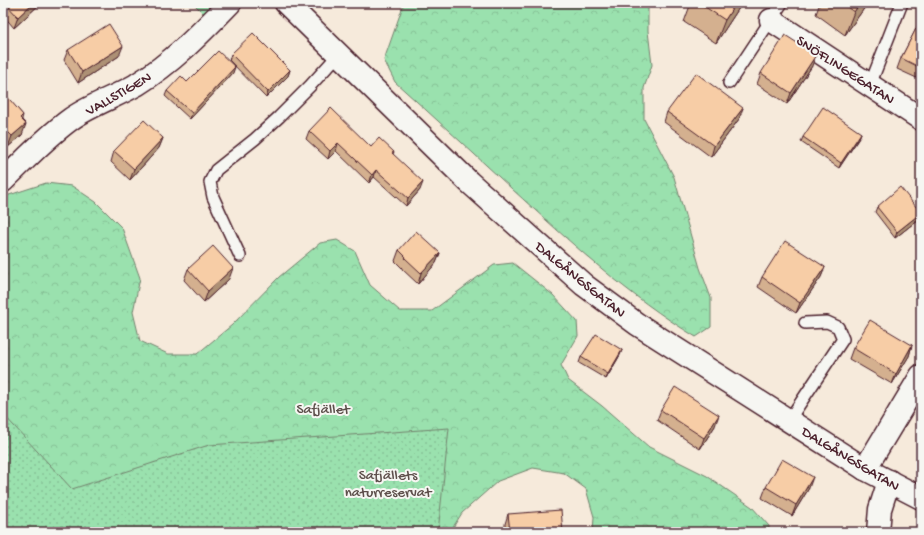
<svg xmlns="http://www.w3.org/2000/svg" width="924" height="535" font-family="'Gochi Hand',sans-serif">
  <defs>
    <pattern id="forest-crowns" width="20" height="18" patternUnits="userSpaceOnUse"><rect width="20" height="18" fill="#9ae1ae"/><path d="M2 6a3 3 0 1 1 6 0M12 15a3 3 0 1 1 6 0" fill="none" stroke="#86c196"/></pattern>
    <pattern id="park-dots" width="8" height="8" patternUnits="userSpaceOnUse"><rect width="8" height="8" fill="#9ae1ae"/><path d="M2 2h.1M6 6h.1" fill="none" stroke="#86c196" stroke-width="1.8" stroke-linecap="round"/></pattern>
  </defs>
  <rect width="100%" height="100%" fill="#f6eadb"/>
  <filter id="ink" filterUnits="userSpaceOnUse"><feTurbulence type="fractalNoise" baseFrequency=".025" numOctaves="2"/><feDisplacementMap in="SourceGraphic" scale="8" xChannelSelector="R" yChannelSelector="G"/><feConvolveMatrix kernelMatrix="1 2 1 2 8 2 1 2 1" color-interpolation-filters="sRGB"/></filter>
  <g filter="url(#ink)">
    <path fill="#9ae1ae" stroke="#72806c" d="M193 3H215L205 15Z"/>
    <path fill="url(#forest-crowns)" stroke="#72806c" d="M404 3H648V31L652 65 644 88V119L674 177 700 268 711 298V327L696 337C628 296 570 242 512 189 473 153 434 117 395 82L384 60Z
      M46 183 72 186 96 202 122 228 140 278 133 312 140 341 168 354H197L232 325 279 277 320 243 337 240 355 251 370 285 400 311H432L494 265 513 263 553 295 577 321 578 336 561 365 568 380 602 406 649 447 707 476 752 507 769 526V532H593L594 517 586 489 564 473 533 468 498 481 462 513 450 532H3V197Z"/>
    <path fill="url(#park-dots)" stroke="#72806c" d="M3 414 72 489 209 445 449 428 438 532H3Z"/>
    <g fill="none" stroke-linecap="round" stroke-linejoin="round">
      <g stroke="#4a1f2b" stroke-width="14">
        <path id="service" d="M729 83 782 3
          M870 85 902 3
          M240 256 213 197 210 182 216 170 255 139 279 117 310 86 339 54
          M789 420 843 339 838 327 827 322 805 323"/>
      </g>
      <g stroke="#4a1f2b" stroke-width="25">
        <path id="minor" d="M771 20 921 119
          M3 181C25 160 46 137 71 119 91 105 115 97 136 85 172 63 201 33 230 3
          M865 469 921 376
          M878 532 880 509 889 481"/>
      </g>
      <g stroke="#4a1f2b" stroke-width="25">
        <path id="tertiary" d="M286 3 469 182 584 285 637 324 865 469 921 498"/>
      </g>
      <use href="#service" stroke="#f6f6f2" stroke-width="11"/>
      <use href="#minor" stroke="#f6f6f2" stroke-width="22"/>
      <use href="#tertiary" stroke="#f6f6f2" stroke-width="22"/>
    </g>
    <path fill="#d4b08f" stroke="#4a1f2b" d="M3 3H41L14 28 3 15Z
      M691 3H742L741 5 716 43 684 22Z
      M820 3H868L845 35 816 14Z
      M921 19V80L897 69 901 58Z
      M68 50 119 56 78 83 64 60Z
      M231 54 290 70 288 76 266 98 229 60Z
      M812 66 787 104 757 84 761 73Z
      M233 73 190 119 165 96 167 91 187 82Z
      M3 93 23 115 22 119V135L8 147 3 142Z
      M667 112 739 119 711 157 664 122Z
      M309 131 371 147 394 152 393 154 420 190 406 206 374 177 369 183 336 151 328 159 306 139Z
      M861 133 859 138 839 168 801 142 803 137Z
      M163 138 159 148 130 180 111 162 114 151Z
      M877 207 919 219 895 238 875 212Z
      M399 250 440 253 436 263 418 284 402 269V268L395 261Z
      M825 267 821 277 796 313 758 287 762 277Z
      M188 269 229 279 204 302 184 280Z
      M912 345 909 356 892 384 849 359 853 348Z
      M622 350 620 355 606 379 579 363 581 357Z
      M661 410 715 426 700 449 657 420Z
      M766 487 809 488 792 516 762 498Z
      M508 514 563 532H505V524Z"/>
    <path fill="#ad9074" stroke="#4a1f2b" d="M33 3H41L14 28 18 17Z
      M736 3H742L741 5 716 43 725 20Z
      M860 3H868L845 35 854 12Z
      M123 46 119 56 78 83 82 72Z
      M816 55 812 66 787 104 791 93Z
      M235 67 233 73 190 119 192 113Z
      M290 70 288 76 266 98 268 92Z
      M743 108 739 119 711 157 714 146Z
      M26 124 22 135 8 147 12 136Z
      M6 130 3 137V132Z
      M861 133 859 138 839 168 841 163Z
      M163 138 159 148 130 180 134 169Z
      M338 143 336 151 328 159 330 151Z
      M376 170 374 177 369 183 372 175Z
      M423 182 420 190 406 206 408 198Z
      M921 213 919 219 895 238 897 232Z
      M440 253 436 263 418 284 421 273Z
      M825 267 821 277 796 313 800 303Z
      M233 268 229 279 204 302 208 291Z
      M912 345 909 356 892 384 896 374Z
      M622 350 620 355 606 379 608 374Z
      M719 415 715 426 700 449 704 438Z
      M813 477 809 488 792 516 796 505Z"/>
    <path fill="#f7cda6" stroke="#4a1f2b" d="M5 3H33L18 17Z
      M699 3H736L725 20Z
      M841 3H860L854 12Z
      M921 19V68L901 58Z
      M109 24 123 46 82 72 68 50Z
      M253 33 290 70 268 92 231 54Z
      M785 35 816 55 791 93 761 73Z
      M218 51 235 67 192 113 167 91 181 76 187 82Z
      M696 73 743 108 714 146 667 112Z
      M3 93H4L23 115 20 118 26 124 12 136 6 130 3 132Z
      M823 107 861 133 841 163 803 137Z
      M331 108 371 147 379 138 394 152 392 153 423 182 408 198 376 170 372 175 338 143 330 151 309 131Z
      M144 120 163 138 134 169 114 151Z
      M900 187 921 213 897 232 877 207Z
      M416 231 440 253 421 273 405 258 406 257 399 250Z
      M785 241 825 267 800 303 762 277Z
      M213 246 233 268 208 291 188 269Z
      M870 320 912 345 896 374 853 348Z
      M596 334 622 350 608 374 581 357Z
      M675 387 719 415 704 438 661 410Z
      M782 459 813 477 796 505 766 487Z
      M561 510 563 532H510L508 514Z"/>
  </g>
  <g text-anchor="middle" stroke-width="4" stroke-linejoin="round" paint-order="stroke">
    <g font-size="15" fill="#4a1f2b" stroke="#f6f6f2">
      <text transform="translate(846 69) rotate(33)" y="5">SNÖFLINGEGATAN</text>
      <text transform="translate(118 93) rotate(-30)" y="5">VALLSTIGEN</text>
      <text transform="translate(581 279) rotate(39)" y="5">DALGÅNGSGATAN</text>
      <text transform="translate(851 458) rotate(31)" y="5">DALGÅNGSGATAN</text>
    </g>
    <g font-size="15" fill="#5e504c" stroke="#f6f6f2">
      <text x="323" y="413">Safjället</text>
      <text x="388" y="479">Safjällets<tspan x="388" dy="17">naturreservat</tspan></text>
    </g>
  </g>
  <rect width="924" height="535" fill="none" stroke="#f6f6f2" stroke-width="16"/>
  <rect x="8" y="8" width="908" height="519" fill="none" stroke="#4a1f2b" stroke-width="1.5" filter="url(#ink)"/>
</svg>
